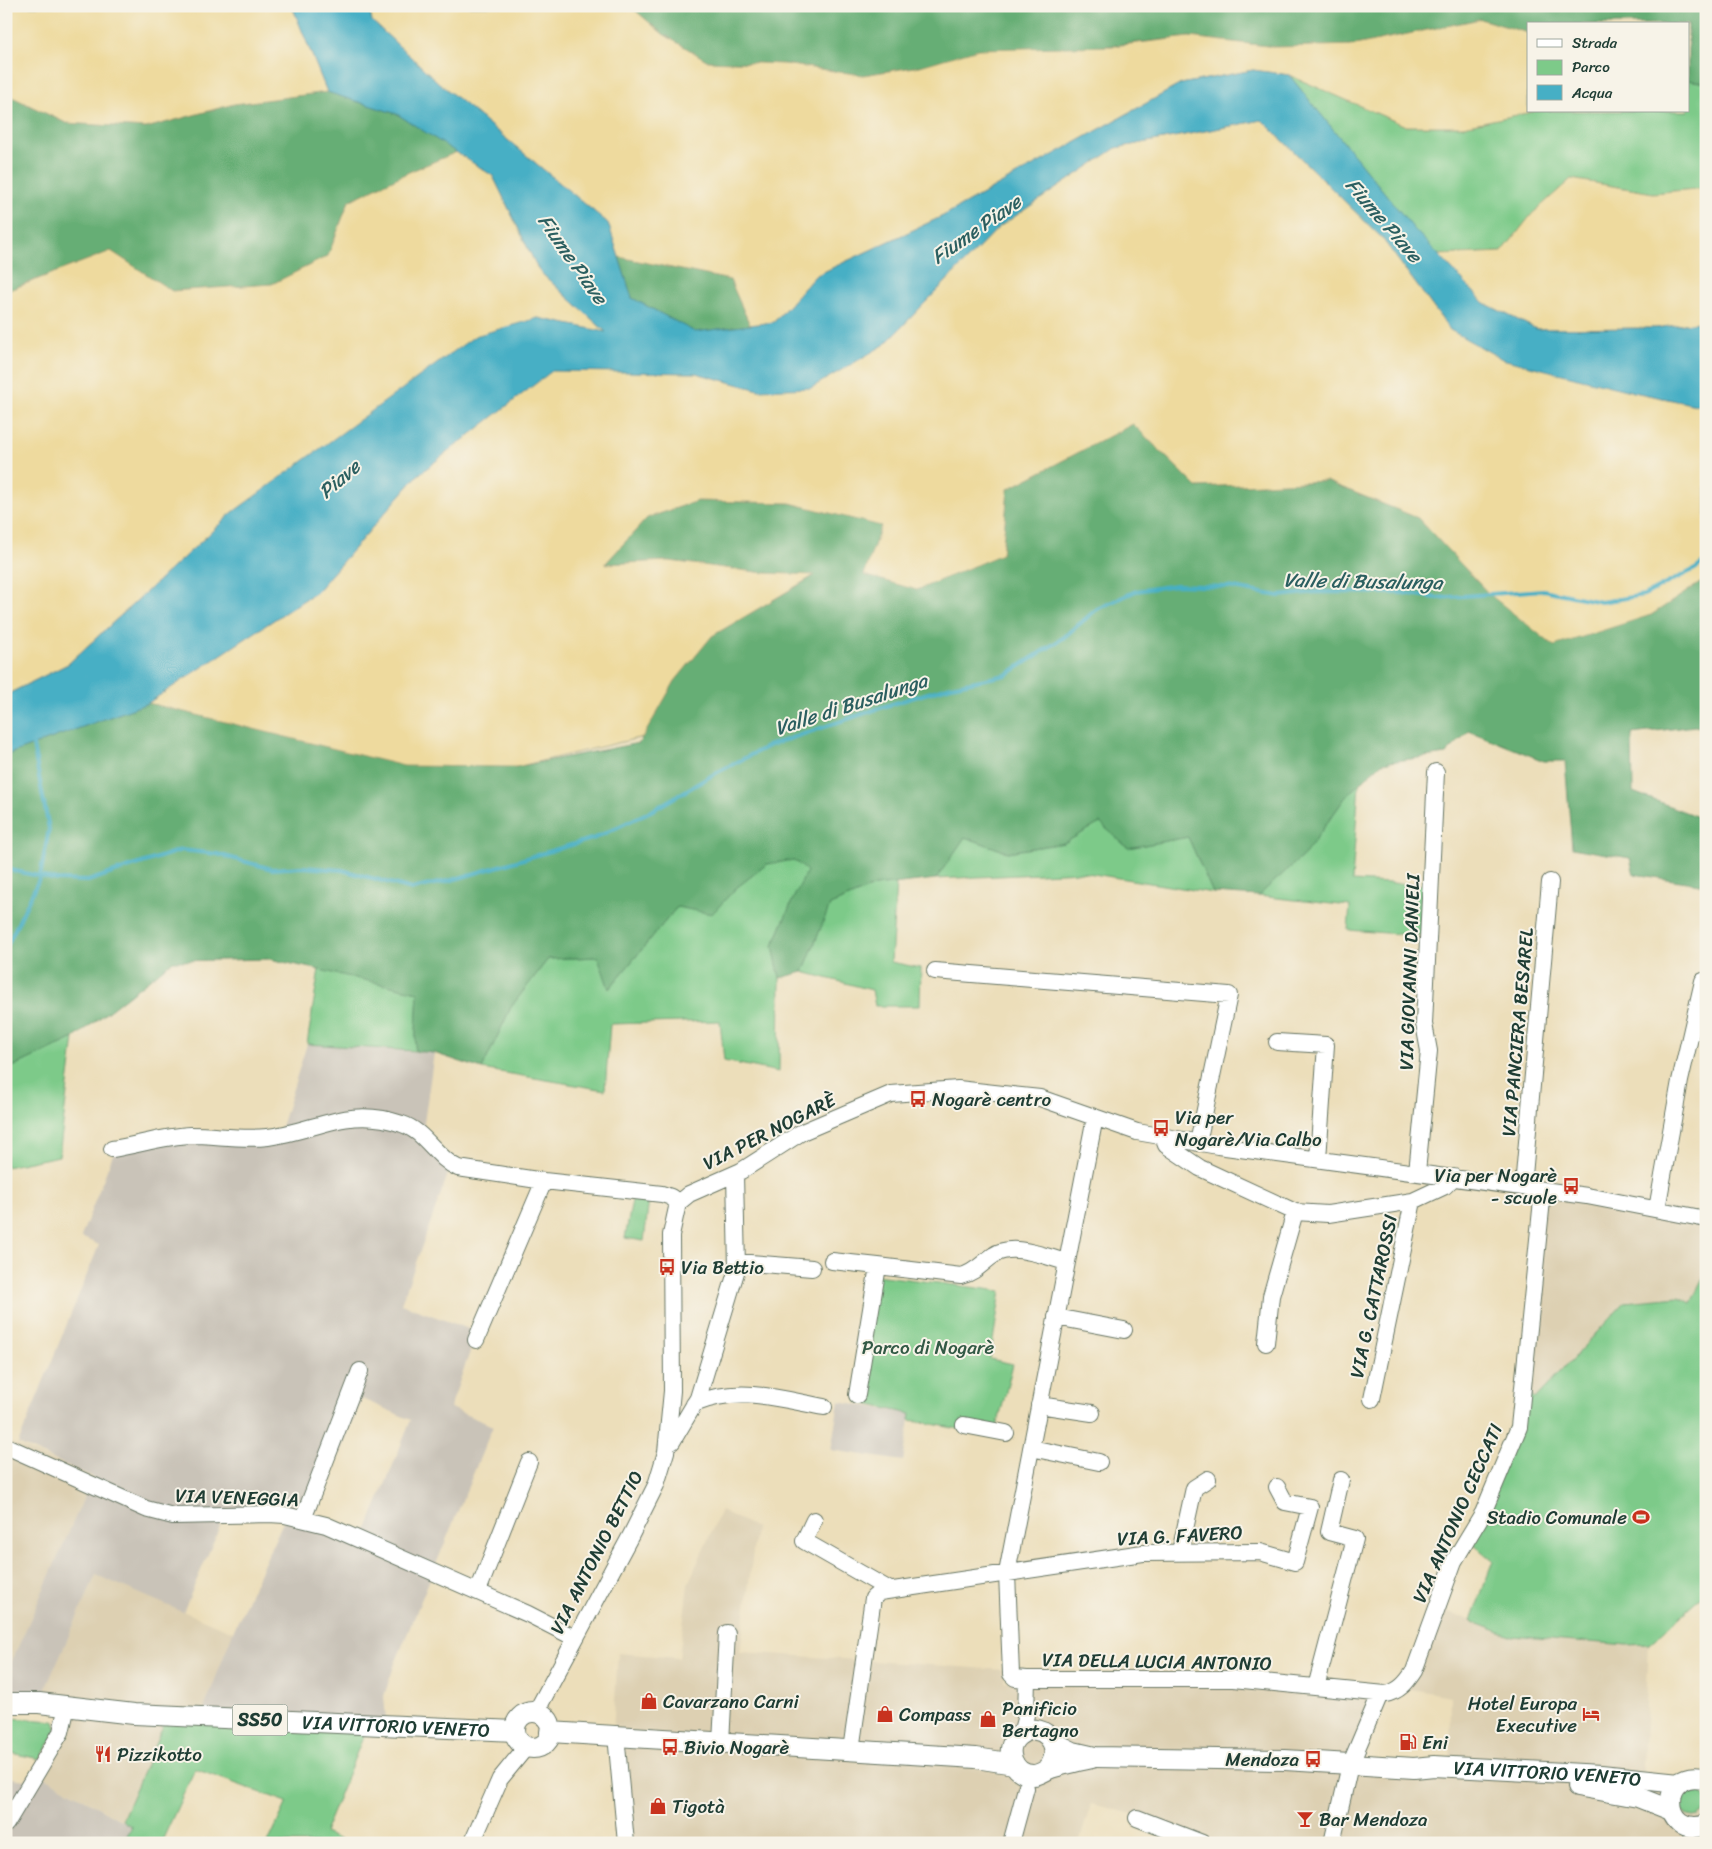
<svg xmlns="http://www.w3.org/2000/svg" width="1712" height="1849" font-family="Sriracha,sans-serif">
  <rect width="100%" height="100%" fill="#f7f3e8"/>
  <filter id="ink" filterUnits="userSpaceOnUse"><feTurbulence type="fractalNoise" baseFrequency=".02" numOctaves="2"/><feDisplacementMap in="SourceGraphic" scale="10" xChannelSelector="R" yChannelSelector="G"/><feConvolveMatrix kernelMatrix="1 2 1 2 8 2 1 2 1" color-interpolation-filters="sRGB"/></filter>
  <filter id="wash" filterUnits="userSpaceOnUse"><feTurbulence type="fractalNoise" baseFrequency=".0096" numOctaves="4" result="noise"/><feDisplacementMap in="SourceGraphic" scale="20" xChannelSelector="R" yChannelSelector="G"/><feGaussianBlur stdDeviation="1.12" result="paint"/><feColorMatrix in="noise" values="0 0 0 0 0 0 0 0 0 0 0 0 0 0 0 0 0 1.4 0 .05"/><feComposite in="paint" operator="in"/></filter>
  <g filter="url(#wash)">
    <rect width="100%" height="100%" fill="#ecdeba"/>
    <path fill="#ddd0b2" d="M1542 1186 1706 1214V1272L1686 1314 1579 1353 1535 1400 1525 1388Z
      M6 1441 93 1477 6 1674Z
      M721 1510 756 1528 740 1652 1004 1670 1005 1681 1382 1691 1354 1762 1450 1770 1451 1696 1398 1687 1436 1607 1511 1636 1628 1645 1649 1644 1642 1785 1706 1787V1843H1211L1133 1814 1091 1804 1079 1843H630L613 1731 618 1653 679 1658 688 1584Z
      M96 1575 233 1632 203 1711 170 1710 122 1820 33 1770 65 1706 39 1703Z"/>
    <path fill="#c9c3b8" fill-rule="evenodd" d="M307 1044 434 1053 423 1130 453 1160 401 1304 477 1332 450 1408 493 1426 394 1666 384 1696 386 1720 203 1711 233 1632 287 1513 227 1510 183 1612 96 1575 39 1703H6V1674L93 1477 18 1444 99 1245 81 1237 117 1144 280 1130ZM362 1399 411 1420 362 1542 313 1518Z
      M839 1401 911 1414 903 1461 831 1450Z
      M33 1770 133 1827 123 1843H6V1777L25 1780Z"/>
    <path fill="#7dca89" stroke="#4e845e" d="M1289 75 1406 126H1463L1536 111H1688V80L1706 83V188L1653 193 1571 179 1532 214 1502 252 1438 255 1414 229Z
      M1359 784 1352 881 1427 885 1424 936 1348 930 1350 906 1258 896 1305 854 1347 795Z
      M1100 823 1128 848 1188 837 1213 893 1081 872 936 879 965 837 1007 852 1064 843Z
      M794 860 808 871 793 899 773 946 780 978 779 1072 724 1061 720 1021 610 1024 605 1090 482 1069 511 1007 548 959 599 957 609 989 677 907 712 913 736 888 767 864Z
      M896 883 891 962 921 968 920 1006H875L872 990 803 972 830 905 875 886Z
      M319 969 418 992 415 1051 307 1044Z
      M74 1038 59 1156 6 1167V1070Z
      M634 1190 650 1191 644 1241 625 1238Z
      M1706 1272V1594L1649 1644 1628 1645 1511 1636 1471 1621 1493 1561 1466 1538 1512 1440 1525 1388 1535 1399 1625 1302 1679 1297 1691 1303Z
      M876 1275 1001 1291 990 1359 1013 1364 995 1435 997 1436 910 1420 911 1414 857 1402Z
      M170 1710 370 1720 324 1833 347 1843H268L287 1802 195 1769 161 1843H123L132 1827 122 1820Z
      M11 1718 54 1721 57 1731 40 1759 6 1752Z
      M1679 1803a14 14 0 1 1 28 0a14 14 0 1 1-28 0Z"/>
    <path fill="#66ae75" stroke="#427654" d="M630 6H1706V83L1688 80V24H1528V33L1480 19 1355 45 1276 47 1189 37 920 66 863 75 783 64 708 61 663 34Z
      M327 92 397 114 457 152 409 172 349 201 328 256 272 284 172 291 111 251 12 289H6V94L66 123 146 128 234 104Z
      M619 257 730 280 750 325 695 332 632 298Z
      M1133 424 1197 487 1326 481 1418 518 1489 594 1651 615 1706 579V729L1695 726 1632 734 1633 792 1706 820V885L1634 874 1630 858 1572 848 1565 761H1544L1469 731 1446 754 1382 763 1347 795 1305 854 1258 896 1213 893 1188 837 1128 848 1100 823 1064 843 1007 852 965 837 936 879 875 886 830 905 803 972 780 978 773 946 793 899 807 871 794 860 767 864 736 888 712 914 677 907 609 989 598 957 548 959 511 1007 482 1069 434 1053 415 1051 418 992 270 959 173 961 74 1038 6 1070V755L148 703 251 728 516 767 639 743 675 681 712 636 814 576 764 573 669 561 605 564 647 518 697 501 790 503 1002 554 1008 489Z"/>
    <path fill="#eeda9e" stroke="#868c69" d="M13 6H292L327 92 234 104 146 128 66 123 6 94V19Z
      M368 6H630L663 34 708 61 783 64 863 75 920 66 978 49 1112 46 1189 37 1276 47 1355 45 1480 19 1528 33V111H1536L1463 126H1406L1289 75 1253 70 1181 84 943 216 815 276 774 322 750 325 730 280 619 257 608 223 439 83 372 21Z
      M1262 120 1382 238 1450 330 1634 392 1706 407V579L1651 615 1554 646 1489 594 1418 518 1326 481 1197 487 1133 424 1008 489 1002 554 917 590 864 575 881 526 790 503 697 501 647 518 605 564 669 561 764 573 815 575 712 636 675 681 643 737 516 767 404 766 148 703 316 592 418 475 552 370 696 373 759 390 884 345 999 227 1116 148Z
      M457 152 493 176 539 271 607 333 538 318 233 512 68 664 6 695V289H12L111 251 172 291 272 284 328 256 349 201 409 172Z
      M1571 179 1653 193 1706 188V321L1656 328 1536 329 1484 303 1438 255 1502 252 1532 214Z"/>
    <path fill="#46afc5" stroke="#32767c" d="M292 6H368L372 21 439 83 608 223 632 298 695 332 774 322 815 276 943 216 1181 84 1253 70 1289 75 1414 229 1484 303 1536 329 1656 328 1706 321V407L1634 392 1502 359 1450 330 1382 238 1262 120 1116 148 999 227 884 345 811 388 759 390 696 373 552 371 418 475 316 592 148 703 6 755V695L68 664 233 512 475 336 538 318 606 332 539 271 493 176 397 114 327 92Z"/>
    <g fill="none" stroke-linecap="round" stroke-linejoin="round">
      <path stroke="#46afc5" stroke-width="4" d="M6 869 57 880 88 881 181 850 217 854 272 869 302 867 342 870 412 889 452 880 595 838 653 810 716 773 768 746 892 704 951 686 1006 675 1063 638 1097 609 1136 591 1176 585 1228 587 1279 596 1317 592 1403 593 1437 598 1543 590 1601 602 1644 595 1695 569 1706 561
        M6 948 40 877 49 829 32 740"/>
    </g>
  </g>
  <g filter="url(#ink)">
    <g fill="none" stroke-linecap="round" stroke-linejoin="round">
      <g stroke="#677563" stroke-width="18">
        <path id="minor" d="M935 971 1229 995 1198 1143
          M1277 1042 1326 1045 1318 1159
          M1163 1137 1166 1145 1200 1168 1295 1212 1328 1214 1413 1201 1445 1186 1454 1177
          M112 1149C138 1145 165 1136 191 1135 216 1135 242 1140 268 1137 317 1131 348 1105 402 1124 425 1131 436 1158 458 1168L544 1181 662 1194 671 1197 678 1203
          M1417 1172 1429 1051 1424 1024 1436 772
          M1523 1187 1550 882
          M1657 1209 1680 1081 1703 981 1706 980
          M832 1261 878 1266
          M737 1262 812 1268
          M1056 1317 1124 1330
          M476 1340 544 1181
          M1266 1343 1271 1296 1295 1212
          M857 1395 878 1266 961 1276C975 1273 983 1262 994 1255 1013 1242 1046 1257 1067 1262
          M1372 1399 1413 1201
          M694 1404C738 1385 780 1399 824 1407
          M1039 1405 1092 1413
          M964 1425 1006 1433
          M667 1443 672 1442 698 1398 737 1269 735 1174
          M6 1446 146 1509 173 1516 269 1514 285 1515 326 1525 528 1614 575 1638
          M1031 1448 1099 1462
          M303 1519 360 1371
          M814 1520 804 1541 888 1589
          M1180 1552 1194 1488 1208 1479
          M478 1591 529 1462
          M1027 1679H1233L1385 1694C1399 1692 1407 1682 1414 1671L1454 1561 1483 1513 1519 1427 1543 1190
          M1316 1687 1355 1539 1329 1532 1341 1480
          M536 1712 631 1535 656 1485 666 1452 672 1391 671 1235 678 1203 689 1194 741 1171 802 1132 891 1094 958 1089 1040 1098 1137 1132 1218 1146 1587 1196 1706 1219
          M1021 1734 1026 1715 1027 1679 1015 1678 1011 1674 1007 1573 1095 1117
          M616 1735 626 1843
          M721 1742 727 1633
          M851 1750 873 1598 880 1592 1143 1553 1260 1552 1295 1562 1310 1507 1285 1502 1277 1487
          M1137 1818 1202 1843
          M6 1824 61 1732 67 1706
          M472 1843 500 1779 527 1746
          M1011 1843 1026 1788
          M1332 1843 1350 1765 1380 1694"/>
      </g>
      <g stroke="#677563" stroke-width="22">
        <g id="major">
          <path id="s1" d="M6 1703H39L134 1714 515 1731"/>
          <circle cx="533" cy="1730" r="18"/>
          <path d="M550 1732 976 1758 1014 1764"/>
          <path id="s2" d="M1053 1742 1073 1752 1095 1757 1285 1760 1414 1768 1434 1766 1601 1775 1679 1783"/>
          <path d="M1048 1769C1067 1745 1040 1717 1018 1736 1003 1749 1013 1775 1033 1775 1040 1775 1045 1770 1051 1768 1064 1764 1078 1761 1092 1758"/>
          <path d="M1706 1779C1658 1765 1661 1840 1706 1825"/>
          <path d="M1577 1786 1638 1797 1671 1810"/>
        </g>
      </g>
      <use href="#minor" stroke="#fff" stroke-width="16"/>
      <use href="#major" stroke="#fff" stroke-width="20"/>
    </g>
  </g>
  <defs>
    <g id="bus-bare" transform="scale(1.35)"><path d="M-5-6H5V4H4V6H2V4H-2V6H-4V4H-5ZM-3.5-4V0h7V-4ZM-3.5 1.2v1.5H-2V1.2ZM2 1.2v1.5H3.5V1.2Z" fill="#c8321e" stroke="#f7f3e8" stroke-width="2.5" paint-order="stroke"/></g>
    <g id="stadium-bare" transform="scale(1.35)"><path d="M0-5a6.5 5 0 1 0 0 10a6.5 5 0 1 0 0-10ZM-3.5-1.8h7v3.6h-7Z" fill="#c8321e" stroke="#f7f3e8" stroke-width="2.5" paint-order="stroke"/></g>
    <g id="shop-bare" transform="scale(1.35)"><path d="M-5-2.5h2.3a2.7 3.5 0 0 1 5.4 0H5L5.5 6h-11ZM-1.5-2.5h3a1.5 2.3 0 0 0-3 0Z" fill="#c8321e" stroke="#f7f3e8" stroke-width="2.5" paint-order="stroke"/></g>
    <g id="hotel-bare" transform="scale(1.35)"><path d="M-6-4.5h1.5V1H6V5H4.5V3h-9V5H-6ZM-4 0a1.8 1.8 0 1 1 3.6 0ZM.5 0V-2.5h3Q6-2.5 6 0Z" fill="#c8321e" stroke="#f7f3e8" stroke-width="2.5" paint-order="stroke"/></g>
    <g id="fuel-bare" transform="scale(1.35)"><path d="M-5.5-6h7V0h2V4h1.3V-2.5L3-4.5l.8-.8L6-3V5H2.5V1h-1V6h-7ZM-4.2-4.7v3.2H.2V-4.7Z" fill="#c8321e" stroke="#f7f3e8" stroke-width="2.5" paint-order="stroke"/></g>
    <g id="restaurant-bare" transform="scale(1.35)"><path d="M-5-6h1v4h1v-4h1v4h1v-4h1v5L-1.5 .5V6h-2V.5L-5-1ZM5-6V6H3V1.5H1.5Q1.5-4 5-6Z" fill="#c8321e" stroke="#f7f3e8" stroke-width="2.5" paint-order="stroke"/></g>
    <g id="bar-bare" transform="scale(1.35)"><path d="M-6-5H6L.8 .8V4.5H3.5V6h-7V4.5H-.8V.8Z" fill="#c8321e" stroke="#f7f3e8" stroke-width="2.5" paint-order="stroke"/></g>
  </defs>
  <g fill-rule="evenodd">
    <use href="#bus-bare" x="918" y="1099"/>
    <use href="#bus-bare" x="1161" y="1128"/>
    <use href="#bus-bare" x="1571" y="1186"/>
    <use href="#bus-bare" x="667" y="1267"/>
    <use href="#stadium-bare" x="1641" y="1517"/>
    <use href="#shop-bare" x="649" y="1701"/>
    <use href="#shop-bare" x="885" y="1714"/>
    <use href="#hotel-bare" x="1591" y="1714"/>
    <use href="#shop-bare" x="988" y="1719"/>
    <use href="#fuel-bare" x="1408" y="1742"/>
    <use href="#bus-bare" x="670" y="1747"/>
    <use href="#restaurant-bare" x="103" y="1754"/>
    <use href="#bus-bare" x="1313" y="1759"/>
    <use href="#shop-bare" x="658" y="1806"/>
    <use href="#bar-bare" x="1305" y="1819"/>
  </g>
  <g text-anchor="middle" stroke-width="4" stroke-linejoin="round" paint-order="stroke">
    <rect fill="#f7f3e8" stroke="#60746a" stroke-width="1" x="232.5" y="1704.5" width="55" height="31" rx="4"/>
    <g font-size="18" font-weight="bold" fill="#1f3d34">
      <text x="260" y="1726">SS50</text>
    </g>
    <g font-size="19" fill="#1f3d34" stroke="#f7f3e8">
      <text transform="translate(1409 972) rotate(-88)" y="7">VIA GIOVANNI DANIELI</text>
      <text transform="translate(1517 1032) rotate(-85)" y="7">VIA PANCIERA BESAREL</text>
      <text transform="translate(769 1131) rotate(-27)" y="7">VIA PER NOGARÈ</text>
      <text transform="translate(1373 1296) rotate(-78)" y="7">VIA G. CATTAROSSI</text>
      <text transform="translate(237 1497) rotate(2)" y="7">VIA VENEGGIA</text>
      <text transform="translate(1457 1513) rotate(-66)" y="7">VIA ANTONIO CECCATI</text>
      <text transform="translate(1180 1535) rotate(-3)" y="7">VIA G. FAVERO</text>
      <text transform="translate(596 1552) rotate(-63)" y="7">VIA ANTONIO BETTIO</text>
      <text transform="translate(1157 1661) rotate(1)" y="7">VIA DELLA LUCIA ANTONIO</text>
      <text dy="7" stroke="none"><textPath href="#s1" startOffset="391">VIA VITTORIO VENETO</textPath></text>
      <text dy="7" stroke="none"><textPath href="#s2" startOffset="498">VIA VITTORIO VENETO</textPath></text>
    </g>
    <g font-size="19" fill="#1f3d34" stroke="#f7f3e8" text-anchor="start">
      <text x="932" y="1106">Nogarè centro</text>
      <text x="1175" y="1124">Via per<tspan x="1175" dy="22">Nogarè/Via Calbo</tspan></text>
      <text x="1557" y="1182" text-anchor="end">Via per Nogarè<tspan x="1557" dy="22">- scuole</tspan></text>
      <text x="681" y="1274">Via Bettio</text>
      <text x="1627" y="1524" text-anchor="end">Stadio Comunale</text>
      <text x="663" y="1708">Cavarzano Carni</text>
      <text x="1577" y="1710" text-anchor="end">Hotel Europa<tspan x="1577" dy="22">Executive</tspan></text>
      <text x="1002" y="1715">Panificio<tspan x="1002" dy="22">Bertagno</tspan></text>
      <text x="899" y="1721">Compass</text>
      <text x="1422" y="1749">Eni</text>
      <text x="684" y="1754">Bivio Nogarè</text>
      <text x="117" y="1761">Pizzikotto</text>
      <text x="1299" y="1766" text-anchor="end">Mendoza</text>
      <text x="672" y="1813">Tigotà</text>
      <text x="1319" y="1826">Bar Mendoza</text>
    </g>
    <g font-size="19" fill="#325945" stroke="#f7f3e8">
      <text x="928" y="1354">Parco di Nogarè</text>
    </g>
    <g font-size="20" font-style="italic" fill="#2b5f60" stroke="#f7f3e8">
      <text transform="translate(1384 220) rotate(49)" y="7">Fiume Piave</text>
      <text transform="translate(976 229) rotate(-35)" y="7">Fiume Piave</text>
      <text transform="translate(573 259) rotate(55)" y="7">Fiume Piave</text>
      <text transform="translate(339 479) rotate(-41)" y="7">Piave</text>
      <text transform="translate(1363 581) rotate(1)" y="7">Valle di Busalunga</text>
      <text transform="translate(851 704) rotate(-18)" y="7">Valle di Busalunga</text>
    </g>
  </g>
  <rect width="1712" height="1849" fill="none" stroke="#f7f3e8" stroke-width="25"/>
  <rect x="1527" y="22" width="162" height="90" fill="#f7f3e8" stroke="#a1aaa0"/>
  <rect x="1537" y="39" width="25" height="8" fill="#ffffff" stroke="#a1aaa0"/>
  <text x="1572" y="48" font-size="15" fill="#1f3d34">Strada</text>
  <rect x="1537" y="60" width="25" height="15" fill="#7dca89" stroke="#a1aaa0"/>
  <text x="1572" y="72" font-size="15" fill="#1f3d34">Parco</text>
  <rect x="1537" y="85" width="25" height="15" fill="#46afc5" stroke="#a1aaa0"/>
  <text x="1572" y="98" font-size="15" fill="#1f3d34">Acqua</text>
</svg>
